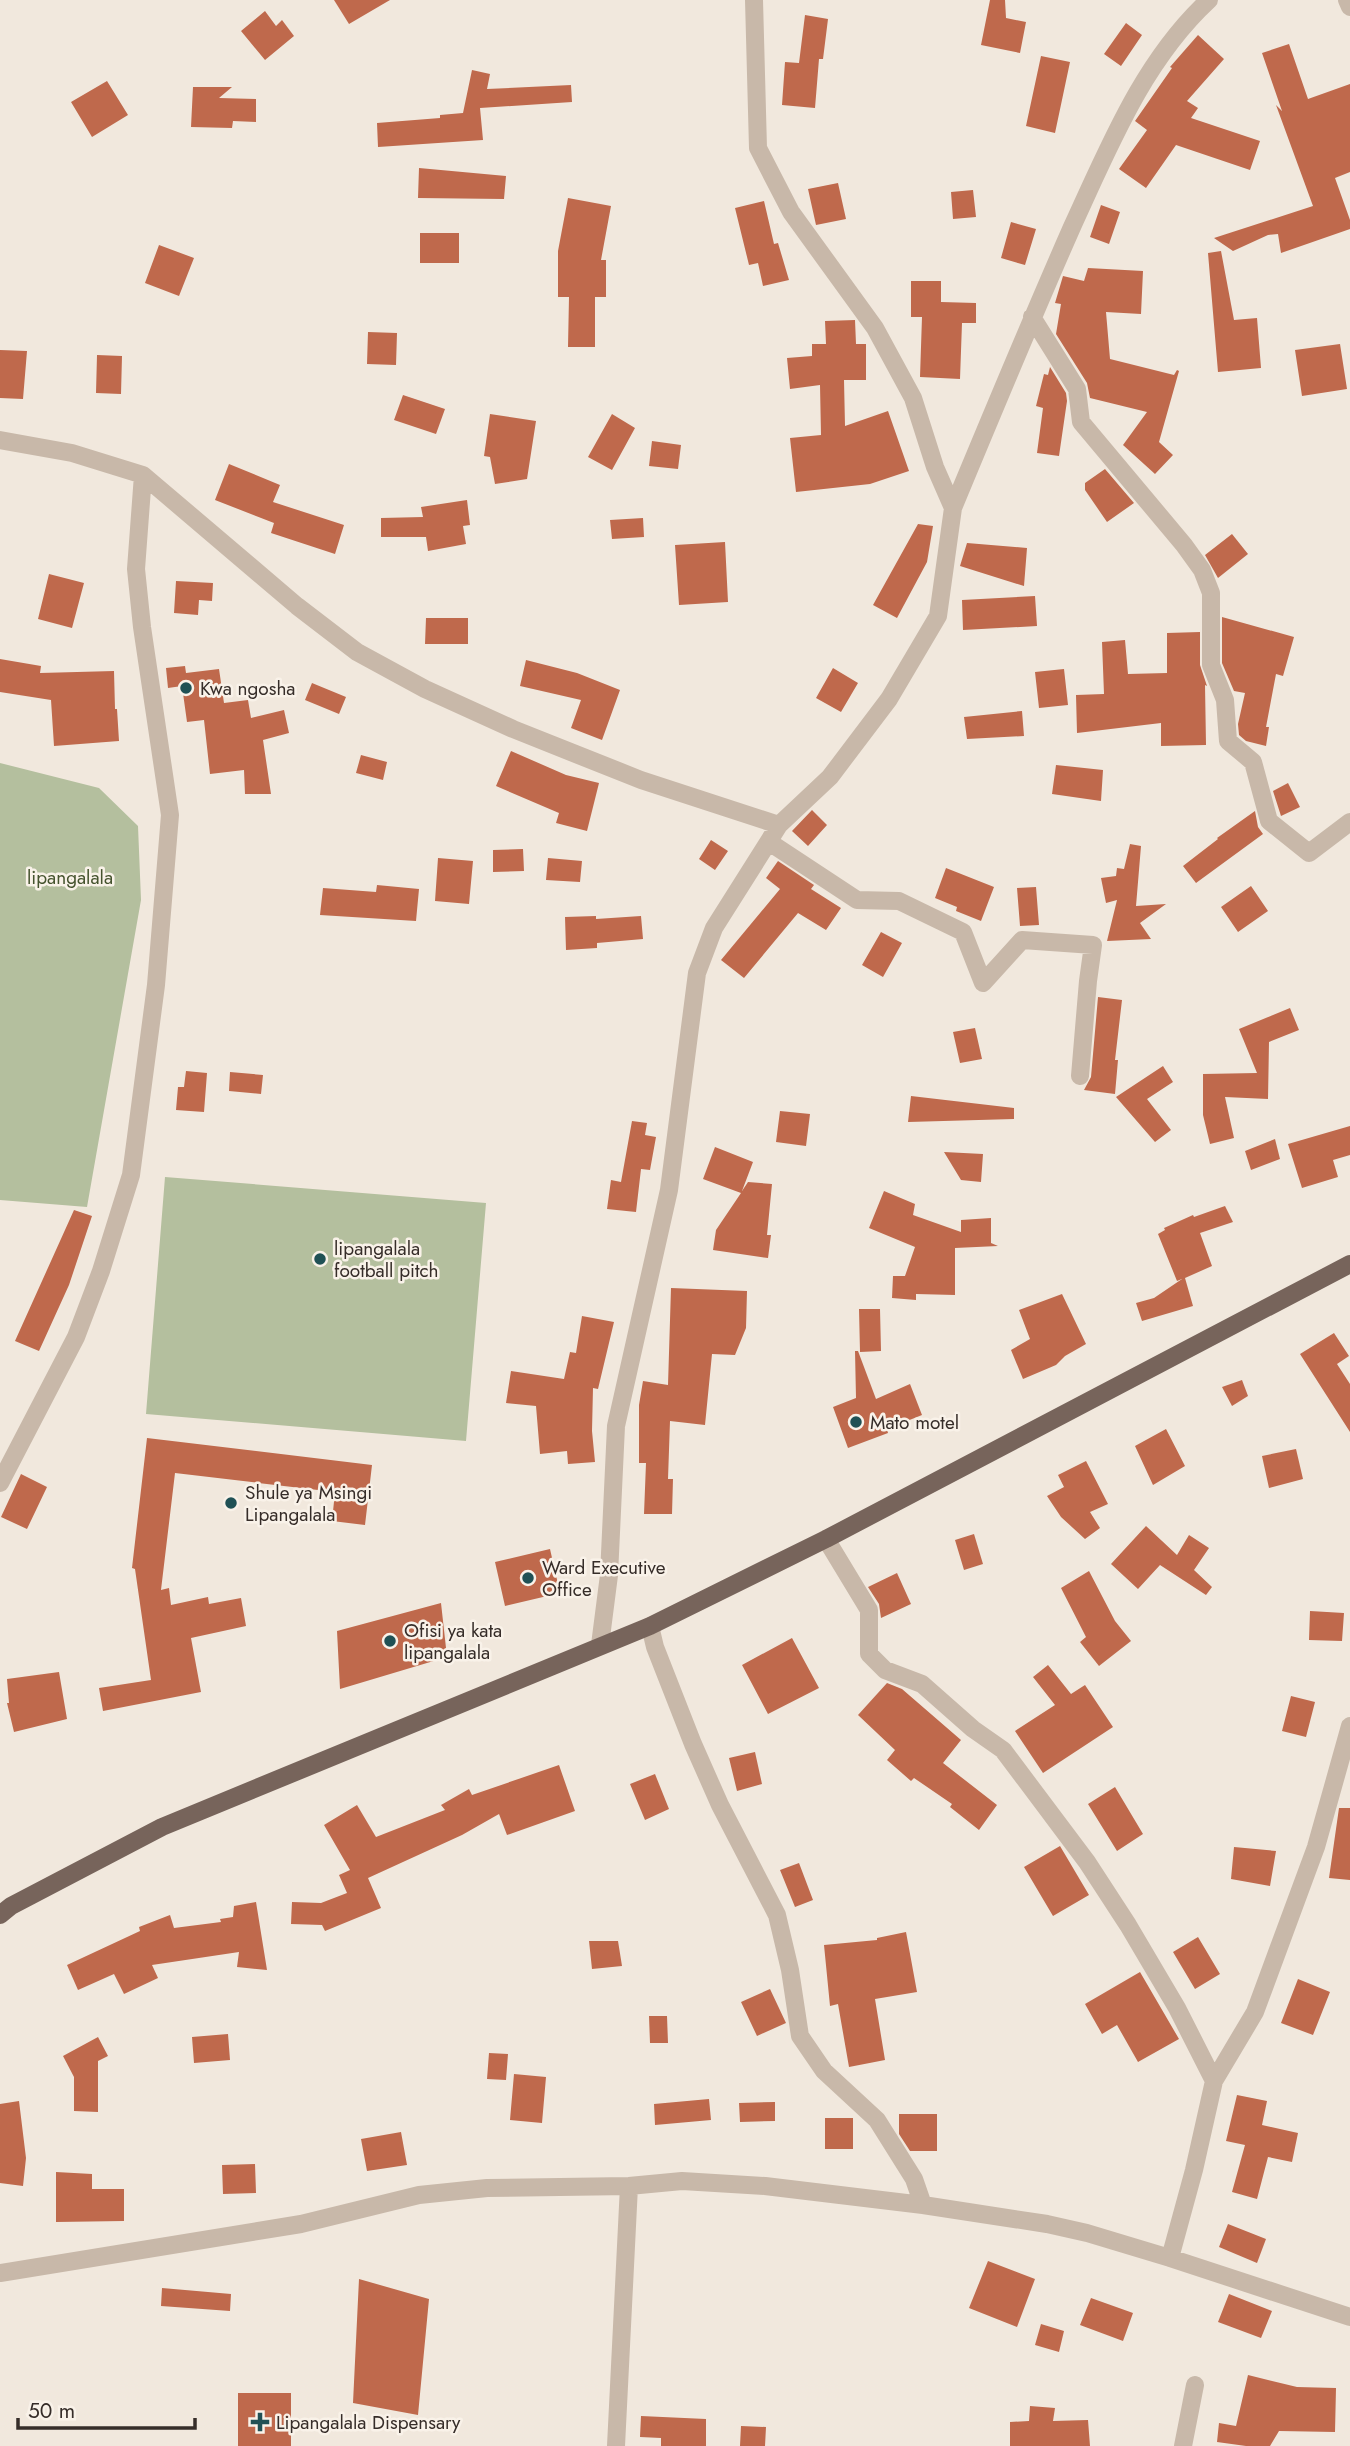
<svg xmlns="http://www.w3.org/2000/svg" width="1350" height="2446" font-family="Jost,sans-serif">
  <rect width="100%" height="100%" fill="#f1e8dd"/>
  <path fill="#b4bf9e" d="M0 763 99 788 138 826 141 900 87 1207 0 1200Z
    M165 1177 486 1203 466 1441 146 1414Z"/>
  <path fill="#bf694c" d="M334 0H390L349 24Z
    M990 0H1005L1006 18 1026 22 1020 53 981 45Z
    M265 11 276 26 282 20 294 36 265 60 241 31Z
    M805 15 828 19 823 59H819L815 108 782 105 785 62 799 63Z
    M1126 23 1142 35 1121 66 1104 54Z
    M1198 35 1224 59 1187 101 1198 108 1191 118 1260 141 1250 170 1176 145 1146 188 1119 169 1147 130 1135 121 1172 68 1170 67Z
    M1289 44 1308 99 1350 84V172L1335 178 1350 220V229L1281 253 1278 234 1268 235 1233 251 1214 238 1313 206 1276 105 1282 111 1262 53Z
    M1041 56 1070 62 1055 133 1026 126Z
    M472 70 490 74 487 89 571 85 572 102 480 108 483 140 378 147 377 123 440 118V115L463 113Z
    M107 81 128 115 92 137 71 102Z
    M193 87H232L219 98 256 99V122L233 121 232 128 191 127Z
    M419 168 506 176 504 199 418 198Z
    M838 183 846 219 816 225 808 189Z
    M973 190 976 217 953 219 951 192Z
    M568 198 611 206 601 260H606V297H595V347H568L569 297H558V251Z
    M764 201 774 244 778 243 789 280 763 286 758 263 749 265 735 208Z
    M1101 205 1120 212 1109 244 1090 237Z
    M1011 222 1036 229 1025 265 1001 258Z
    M420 233H459V263H420Z
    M159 245 194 258 179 296 145 283Z
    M1221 251 1234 320 1257 318 1261 368 1218 372 1208 253Z
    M1088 268 1143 271 1141 314 1106 312 1110 359 1174 375 1177 370 1179 371 1159 442 1173 455 1155 474 1123 445 1147 412 1090 398 1087 383 1056 334 1061 304 1055 303 1063 276 1084 281Z
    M911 281H941V302L976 303V323H962L960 379 920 377 922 317H911Z
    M855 320 856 344H866V380H844L845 426 888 411 909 471 870 484 796 492 790 438 821 435 820 385 790 389 787 358 812 356V344H826L825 321Z
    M368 332 397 333 396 365 367 364Z
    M1340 344 1347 389 1302 396 1295 350Z
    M0 350 27 351 23 399 0 398Z
    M97 355 122 356 121 394 96 393Z
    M1050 367 1066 393 1067 401 1059 456 1037 453 1043 408 1036 406 1044 374 1048 375Z
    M403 395 445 409 436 434 394 420Z
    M490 414 536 421 527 479 495 484 490 457 484 456Z
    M612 414 635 428 612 470 588 457Z
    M652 441 681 445 678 469 649 466Z
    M229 464 280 485 273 502 344 525 335 554 271 533 274 523 215 500Z
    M1105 469 1134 503 1107 522 1085 490V483Z
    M467 500 470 525 463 526 466 544 428 551 426 537H381V518L423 517 421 507Z
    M643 518 644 537 612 539 610 520Z
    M918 524 933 526 927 562 897 618 873 605Z
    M1232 534 1248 554 1218 578 1205 555Z
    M725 542 728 602 679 605 675 545Z
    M967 543 1027 548 1024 586 960 566Z
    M49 574 84 583 72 628 38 619Z
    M176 581 213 583 212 601 199 600 198 615 174 613Z
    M1035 596 1037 626 963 630 962 600Z
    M1222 617 1294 637 1283 676 1276 674 1266 727H1269L1266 746 1246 741 1239 735 1238 724 1245 693 1234 691 1222 663Z
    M426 618H468V644H425Z
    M1200 632V665L1207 686 1205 685 1206 745 1161 746V723L1077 733 1076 695 1104 694 1102 642 1125 640 1128 674 1167 673V633Z
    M0 659 41 666 40 673 114 671 115 709H117L119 741 54 746 51 700 0 692Z
    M526 660 577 673 620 690 602 740 571 728 581 700 520 686Z
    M185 666 186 673 219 669 224 703 248 700 251 718 284 710 289 733 263 740 271 794H245L244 770 210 774 204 720 187 722 182 686 168 688 166 668Z
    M833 668 858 683 841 712 816 698Z
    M1064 669 1068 705 1039 708 1035 672Z
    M312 683 346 697 339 714 305 700Z
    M1022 711 1024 736 967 739 964 717Z
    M511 751 566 775 599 783 587 831 556 823 559 813 496 786Z
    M361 755 387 762 383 780 356 773Z
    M1056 765 1103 770 1101 801 1052 794Z
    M1288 783 1300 807 1281 816 1273 791Z
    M812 810 827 825 808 846 792 831Z
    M1255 811 1258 827 1263 834 1196 883 1183 866 1218 839 1217 838Z
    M711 840 728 851 715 870 699 859Z
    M1130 844 1141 846 1136 906 1166 904 1140 923 1151 939 1107 941 1117 900 1106 903 1101 878 1116 876 1117 868 1124 869Z
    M523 849 524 871 493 872V850Z
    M438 858 473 861 469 904 435 901Z
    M548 858 582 861 580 882 546 880Z
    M778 861 814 885 811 889 841 908 826 930 798 913 744 978 721 960 780 889 766 878Z
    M946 868 994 887 981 921 956 911 957 907 935 898Z
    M377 885 419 889 416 921 320 915 323 888 376 892Z
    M1251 886 1268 911 1238 932 1221 907Z
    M1036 887 1039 925 1020 926 1017 888Z
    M596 916V919L641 916 643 939 597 943V948L566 950 565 917Z
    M881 932 902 943 883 977 862 965Z
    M1098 997 1122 1000 1115 1060H1118L1115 1094 1084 1090 1091 1077Z
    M1290 1008 1299 1030 1269 1042 1268 1099 1225 1097 1234 1138 1210 1144 1203 1115V1074L1257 1073 1239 1029Z
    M975 1028 982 1059 960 1063 953 1032Z
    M1163 1066 1173 1082 1147 1099 1171 1130 1155 1142 1116 1097Z
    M186 1071 207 1073 204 1112 176 1110 178 1087H184Z
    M230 1072 263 1075 261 1094 229 1091Z
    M911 1096 1014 1108V1119L908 1122Z
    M780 1111 810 1114 806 1146 776 1142Z
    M632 1121 647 1123 645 1135 656 1137 650 1170 641 1169 636 1212 607 1209 611 1180 621 1182Z
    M1350 1126V1155L1333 1160 1338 1177 1302 1188 1288 1144Z
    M1275 1139 1280 1159 1251 1170 1245 1151Z
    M715 1147 753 1162 742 1191 748 1182 772 1184 767 1235H771L768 1258 713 1250 716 1230 741 1193 703 1179Z
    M944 1152 983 1154 981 1182 961 1180Z
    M884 1191 915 1204 913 1215 961 1232V1220L991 1218V1243L998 1246 955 1248V1295L916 1294V1300L892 1298 893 1276H905L915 1247 869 1228Z
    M1225 1206 1233 1222 1200 1233 1212 1266 1185 1278 1193 1306 1142 1321 1136 1303 1154 1298 1182 1279 1177 1281 1158 1234 1165 1230 1164 1228 1193 1215 1194 1217Z
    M74 1210 92 1216 69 1285 39 1351 15 1341Z
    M671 1288 747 1291 746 1328 735 1355 712 1354 705 1425 670 1421 668 1479H673L672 1514H644L646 1463H639V1405L643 1381 668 1385Z
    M1062 1294 1086 1344 1065 1356 1056 1365 1023 1379 1011 1350 1030 1339 1019 1310Z
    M859 1309H880L881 1351 860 1352Z
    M582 1316 614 1322 598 1389 593 1388 592 1431 595 1462 568 1464 567 1451 540 1454 536 1406 506 1403 511 1371 564 1379 570 1352 576 1353Z
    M1334 1333 1349 1356 1337 1364 1350 1384V1432L1300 1354Z
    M855 1351H858L876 1399 910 1384 922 1415 887 1429 888 1433 848 1448 833 1407 856 1398Z
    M1242 1380 1248 1396 1232 1406 1222 1387Z
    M1166 1429 1185 1466 1153 1485 1135 1446Z
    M147 1438 372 1465 365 1525 332 1521 335 1492 175 1473 161 1590 169 1588 171 1605 208 1597 209 1604 241 1598 246 1626 191 1638 201 1692 103 1711 99 1688 151 1680 135 1569 132 1568Z
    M1296 1449 1303 1479 1269 1488 1262 1456Z
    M1086 1461 1108 1504 1090 1512 1100 1528 1085 1539 1061 1517 1047 1496 1064 1487 1058 1475Z
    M21 1474 47 1487 27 1529 1 1517Z
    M1146 1526 1177 1555 1189 1535 1209 1548 1194 1570 1212 1587 1206 1595 1160 1565 1138 1589 1111 1564Z
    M974 1534 983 1564 964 1570 955 1540Z
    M550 1549 560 1593 505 1606 495 1562Z
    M1089 1571 1115 1621 1131 1641 1099 1666 1080 1642 1086 1637 1061 1588Z
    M897 1573 911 1604 881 1618 879 1604 868 1587Z
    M441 1603 447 1657 340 1689 337 1631Z
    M1310 1611 1344 1613 1342 1641 1309 1640Z
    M792 1638 819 1688 768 1714 742 1665Z
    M1048 1665 1071 1694 1085 1685 1113 1727 1043 1773 1015 1731 1055 1705 1033 1677Z
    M59 1672 67 1719 14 1732 7 1703H9L7 1679Z
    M887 1683 902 1689 961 1740 943 1763 997 1805 979 1830 950 1807 952 1804 914 1778 911 1781 887 1760 895 1750 858 1715Z
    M1291 1696 1315 1702 1306 1737 1282 1731Z
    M755 1752 762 1784 737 1791 729 1758Z
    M559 1765 575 1811 507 1835 499 1814 462 1835 368 1878 381 1908 325 1931 322 1925 291 1924 292 1902 321 1903 347 1893 339 1875 350 1870 324 1825 357 1805 376 1837 445 1810 441 1805 469 1789 472 1795Z
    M655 1774 669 1809 645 1820 630 1784Z
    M1115 1787 1143 1834 1117 1851 1088 1804Z
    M1339 1808H1350V1880L1329 1878Z
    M1060 1846 1089 1895 1053 1916 1024 1867Z
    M1234 1847 1276 1851 1270 1886 1231 1879Z
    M799 1863 813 1900 795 1907 780 1870Z
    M256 1902 267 1970 237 1967 239 1952 152 1965 158 1978 124 1994 114 1974 78 1990 67 1965 140 1931 139 1927 170 1915 174 1928 221 1922 220 1919 233 1917 234 1906Z
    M906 1932 917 1992 875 1999 885 2060 849 2067 838 2004 830 2006 824 1945 877 1940V1938Z
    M1198 1937 1220 1974 1195 1989 1173 1952Z
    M589 1941H618L622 1966 592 1969Z
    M1140 1972 1179 2039 1138 2062 1117 2025 1102 2034 1085 2004Z
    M1298 1979 1330 1992 1313 2035 1281 2023Z
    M770 1989 786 2023 757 2036 741 2002Z
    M649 2016H667L668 2043H650Z
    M228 2034 230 2060 194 2063 192 2037Z
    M98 2037 108 2056 98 2061V2112L74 2111V2077L63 2056Z
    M489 2053 508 2054 506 2080 487 2079Z
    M514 2074 546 2077 542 2123 510 2120Z
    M1237 2095 1267 2101 1262 2125 1298 2133 1292 2162 1268 2157 1257 2199 1232 2192 1245 2145 1226 2141Z
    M709 2099 711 2120 655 2125 654 2104Z
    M19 2101 26 2158 23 2186 0 2183V2104Z
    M775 2102V2121L740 2122 739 2103Z
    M899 2114H937V2151H910L899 2134Z
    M825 2118H853V2149H825Z
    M401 2132 407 2165 367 2171 361 2139Z
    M255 2164 256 2193 223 2194 222 2165Z
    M56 2172 92 2174V2189H124V2221L56 2222Z
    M1228 2224 1266 2239 1257 2263 1219 2247Z
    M988 2261 1035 2279 1017 2327 969 2308Z
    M359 2279 429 2299 418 2415 353 2403Z
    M162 2288 231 2294 230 2311 161 2306Z
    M1229 2294 1272 2311 1261 2338 1218 2322Z
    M1091 2298 1133 2313 1123 2341 1080 2325Z
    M1041 2324 1064 2331 1059 2352 1035 2345Z
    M1248 2375 1297 2387 1336 2388 1335 2432 1279 2431 1270 2446H1246L1217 2442 1219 2423 1236 2426Z
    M238 2393H291V2446H238Z
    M1030 2406 1055 2408 1053 2421 1088 2420 1090 2446H1010V2422L1029 2421Z
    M641 2416 706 2419V2446H661V2438L640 2437Z
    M741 2426 766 2427 765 2446H740Z"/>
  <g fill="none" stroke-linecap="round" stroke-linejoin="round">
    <path stroke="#c8b8a9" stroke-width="18" d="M1347 0 1350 7
      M1032 317 1077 389 1081 422 1184 545 1202 570 1211 593V665L1225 700 1228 741 1253 762 1269 821 1309 853 1350 822
      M0 440 72 453 143 475 297 606 357 652 425 689 513 729 641 780 779 825
      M953 508C992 414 1031 320 1072 227 1109 147 1143 61 1209 0
      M769 842 857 900 899 901 963 932 983 983 1022 940 1093 945 1088 981 1080 1076
      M0 1483 76 1337 101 1271 131 1175 156 985 170 815 142 627 136 569 143 475
      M826 1539 869 1610V1654L885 1670 922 1684 973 1729 1003 1750 1087 1862 1128 1925 1177 2008 1214 2081
      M650 1626 655 1647 693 1744 720 1805 777 1915 790 1970 800 2036 824 2071 877 2120 914 2179 923 2205
      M600 1645 609 1575 616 1426 669 1190 697 973 714 928 779 825 830 777 889 699 938 616 953 508 935 467 913 398 875 328 791 212 758 148 754 0
      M1170 2258 1194 2170 1214 2081 1255 2012 1316 1847 1350 1726
      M0 2273 301 2224 419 2195 487 2188 629 2186 682 2181 765 2186 923 2205 1047 2224 1087 2233 1170 2258 1350 2317
      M616 2446 629 2186
      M1183 2446 1195 2385"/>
    <path stroke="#77645b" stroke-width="18" d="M0 1915 11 1906 162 1827 650 1626 826 1539 1350 1264"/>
  </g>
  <g fill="#205155" stroke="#f9f2e9" stroke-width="2.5">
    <circle cx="186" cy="688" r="7"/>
    <circle cx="320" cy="1259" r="7"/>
    <circle cx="856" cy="1422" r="7"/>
    <circle cx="231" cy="1503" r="7"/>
    <circle cx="528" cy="1578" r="7"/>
    <circle cx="390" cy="1641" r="7"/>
    <path d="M256.5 2411.5h7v7h7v7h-7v7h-7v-7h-7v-7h7z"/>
  </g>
  <g text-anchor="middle" stroke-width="5" stroke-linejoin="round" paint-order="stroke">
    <g font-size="19" fill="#362d29" stroke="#f9f2e9" text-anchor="start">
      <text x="200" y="695">Kwa ngosha</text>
      <text x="334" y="1255">lipangalala<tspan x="334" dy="22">football pitch</tspan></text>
      <text x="870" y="1429">Mato motel</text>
      <text x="245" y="1499">Shule ya Msingi<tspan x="245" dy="22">Lipangalala</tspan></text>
      <text x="542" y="1574">Ward Executive<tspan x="542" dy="22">Office</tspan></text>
      <text x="404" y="1637">Ofisi ya kata<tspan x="404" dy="22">lipangalala</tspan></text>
      <text x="276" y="2429">Lipangalala Dispensary</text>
    </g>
    <g font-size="19" fill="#45532e" stroke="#f9f2e9">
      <text x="70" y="884">lipangalala</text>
    </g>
  </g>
  <path d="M18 2418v10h177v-10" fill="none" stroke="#362d29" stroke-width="3.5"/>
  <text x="28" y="2418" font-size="21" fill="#362d29" stroke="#f9f2e9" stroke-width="5" paint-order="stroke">50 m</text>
</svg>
